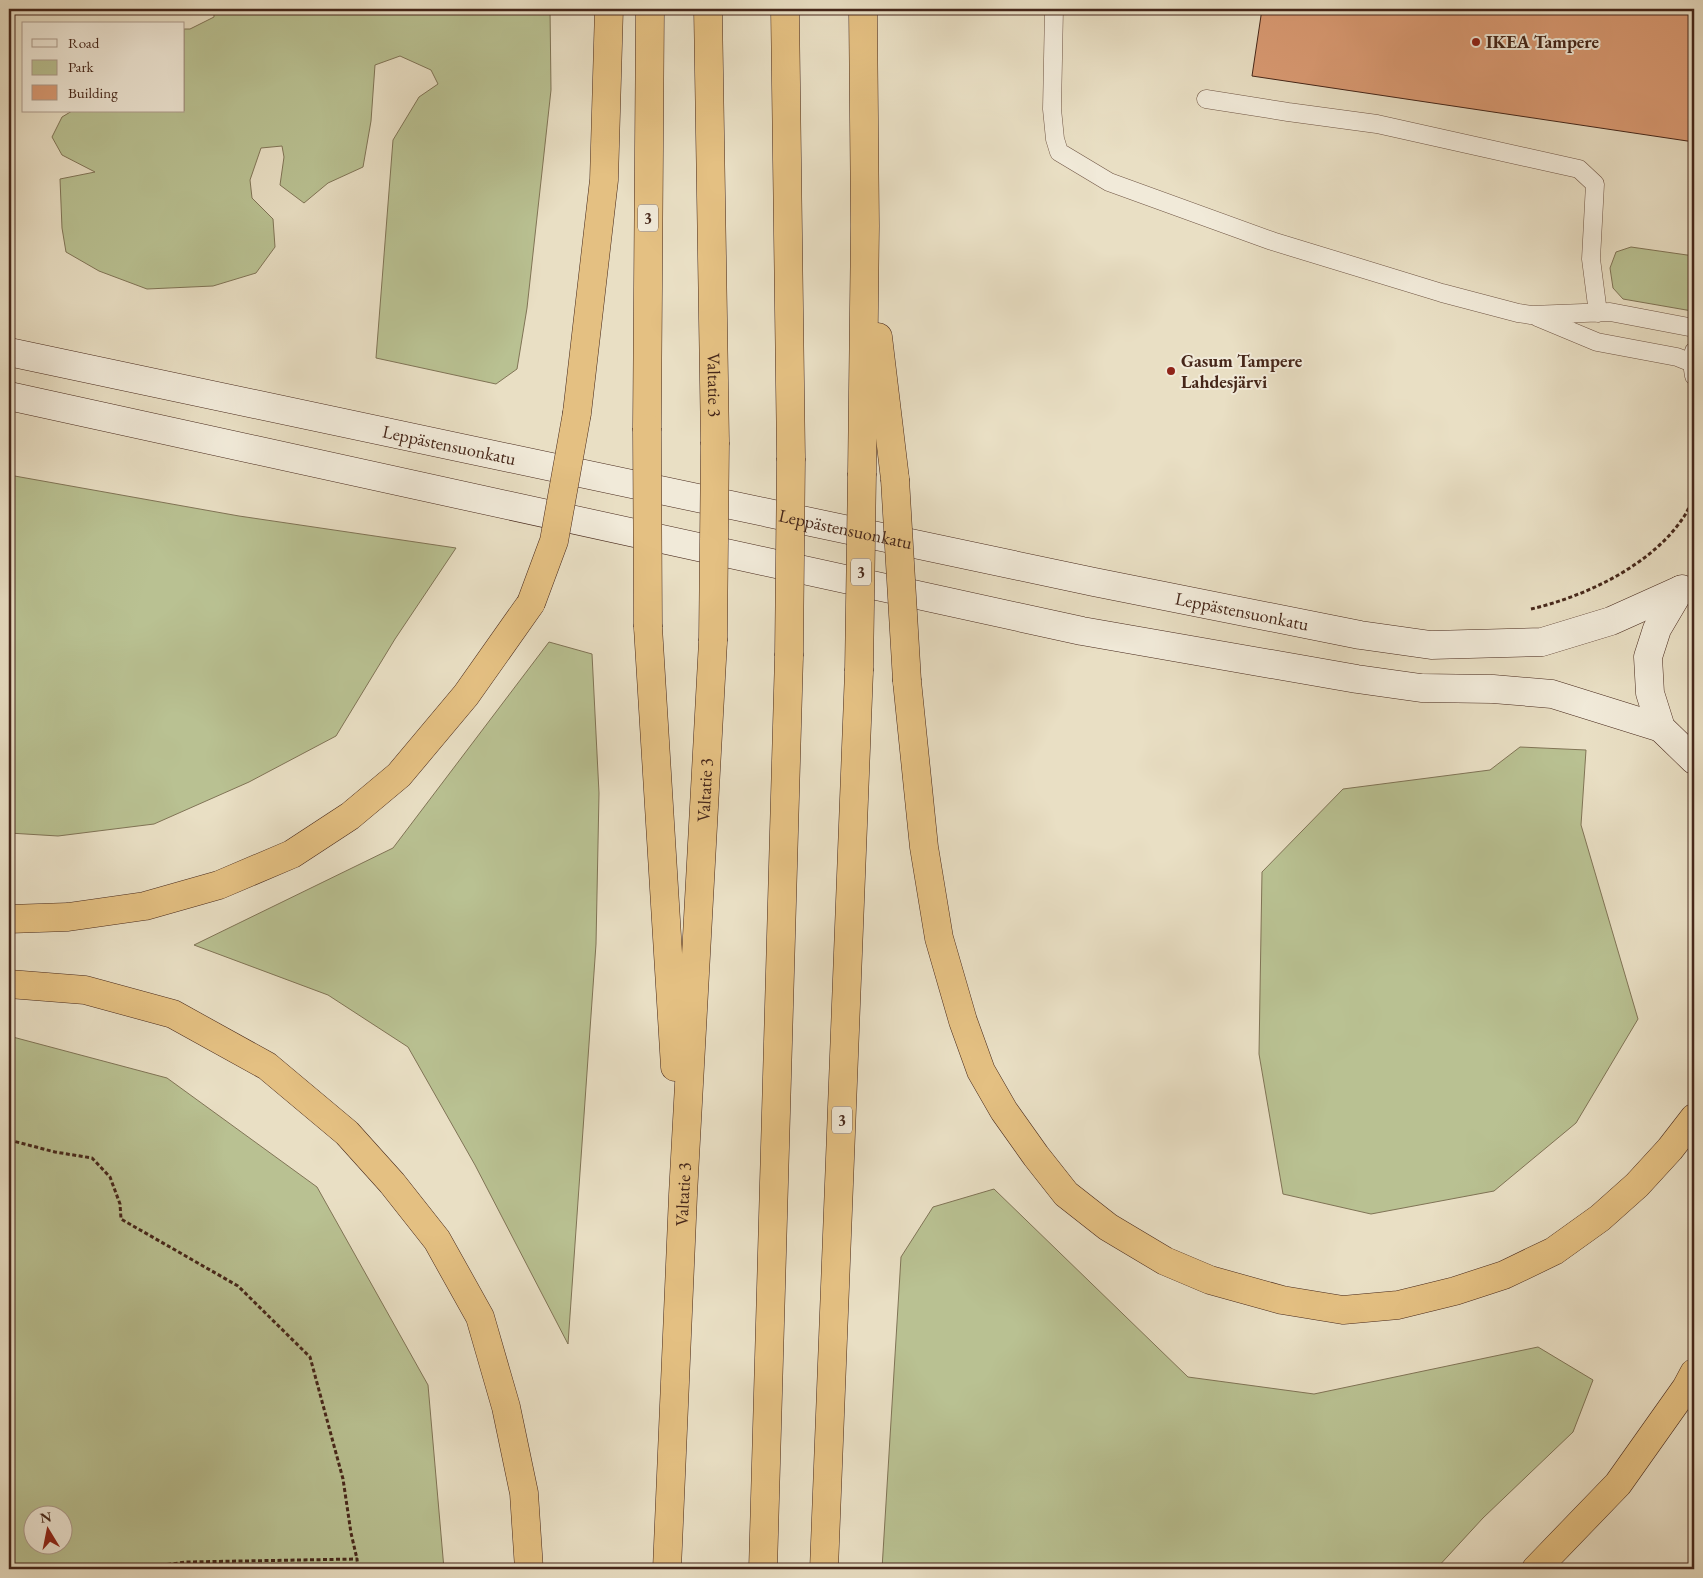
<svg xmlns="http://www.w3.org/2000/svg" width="1703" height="1578" font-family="'EB Garamond',serif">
  <rect width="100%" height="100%" fill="#e9dfc4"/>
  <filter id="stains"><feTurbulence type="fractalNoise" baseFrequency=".004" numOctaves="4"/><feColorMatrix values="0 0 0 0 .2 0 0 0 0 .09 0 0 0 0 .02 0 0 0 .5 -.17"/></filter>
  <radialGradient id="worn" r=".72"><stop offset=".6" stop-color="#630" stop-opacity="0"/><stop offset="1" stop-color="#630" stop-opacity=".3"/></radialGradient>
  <path fill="#b9c192" stroke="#807456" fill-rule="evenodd" d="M214 9H550L551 90 527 308 517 369 496 384 376 358 393 140 419 97 438 84 431 70 400 56 375 65 371 121 363 167 328 183 304 203 280 185 284 157 282 146 261 148 250 180 252 198 273 219 275 247 256 273 213 286 147 289 99 271 66 252 62 228 60 179 95 172 62 155 52 137 62 117 72 111H184V29H190L214 17Z
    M1631 247 1694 256V309L1692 311 1623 299 1613 288 1610 268 1616 252Z
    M9 475 239 516 456 548 395 639 336 736 249 782 154 824 58 836 9 833Z
    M549 642 592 654 599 793 596 944 568 1344 475 1165 408 1047 328 995 194 945 393 848Z
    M1520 747 1586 750 1581 825 1638 1019 1576 1123 1494 1191 1371 1214 1283 1194 1259 1054 1262 872 1343 789 1490 770Z
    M9 1036 167 1078 317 1187 428 1385 444 1569H9ZM32 1516H62V1546H32Z
    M994 1189 1188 1377 1314 1394 1538 1347 1593 1380 1573 1432 1483 1518 1436 1569H882L901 1257 933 1207Z"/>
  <path fill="#da9b74" stroke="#46271a" d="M1262 9H1694V142L1252 76Z"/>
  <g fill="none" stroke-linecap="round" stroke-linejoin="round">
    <g stroke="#6f5544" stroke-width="19">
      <path id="lane" d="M1054 9 1052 109 1055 139 1059 152 1109 182 1272 241 1442 293 1518 313 1531 315 1610 312 1694 328
        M1206 99 1288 112 1377 124 1579 169 1595 184 1591 259 1598 313
        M1537 317 1597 342 1677 357 1692 363
        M1694 351 1692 363 1694 376"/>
    </g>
    <g stroke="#46271a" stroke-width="29">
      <g id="secondary">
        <path id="s1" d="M9 352 1094 582 1360 635 1431 645 1542 642 1611 621 1680 590"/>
        <path d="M9 396 1082 631 1357 679 1421 688 1493 689 1552 694 1661 728"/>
        <path d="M1682 589 1680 590 1657 629 1648 657 1650 693 1661 728 1694 760"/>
      </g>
    </g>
    <g stroke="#46271a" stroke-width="29">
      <g id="highway">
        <path id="s2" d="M708 9 715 442"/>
        <path d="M785 9 791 458"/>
        <path d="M878 337 895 479"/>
        <path d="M577 413 604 180 609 9"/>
        <path d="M647 428 650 9"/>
        <path d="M862 473 865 226 863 9"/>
        <path d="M648 627 675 1067"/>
        <path d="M907 681 924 847 939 938 963 1021 981 1071 1004 1111 1036 1156 1066 1194 1108 1227 1165 1261 1210 1280 1282 1300 1343 1310 1398 1305 1455 1291 1504 1275 1554 1251 1600 1218 1637 1185 1670 1149 1694 1118"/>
        <path d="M9 919 68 917 145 906 219 885 292 854 350 816 399 775 466 695 531 603"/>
        <path d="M9 984 85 990 173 1014 267 1066 347 1133 392 1183 437 1240 480 1317 506 1407 524 1493 529 1569"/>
        <path id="s3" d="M667 1569 683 1195 713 641"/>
        <path d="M763 1569 789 656"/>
        <path d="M824 1569 859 671"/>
        <path d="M1536 1569 1618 1484 1686 1388 1694 1373"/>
      </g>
    </g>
    <path stroke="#46271a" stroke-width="3" stroke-dasharray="4 2.5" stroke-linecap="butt" d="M1531 609C1587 596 1654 564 1685 515 1689 509 1691 501 1694 494
      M9 1140 55 1152 92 1158 110 1177 120 1204 121 1219 238 1286 310 1357 343 1479 351 1533 357 1559
      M135 1569 186 1562 357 1559 358 1569"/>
    <use href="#lane" stroke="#f1ead9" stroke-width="18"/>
    <use href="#secondary" stroke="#f1ead9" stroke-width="28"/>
    <use href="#highway" stroke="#e4c082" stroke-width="28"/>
    <g stroke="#46271a" stroke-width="29" stroke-linecap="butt">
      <path id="highway-bridge" d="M647 428 648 627
        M895 479 907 681
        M531 603 554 541 577 413
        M713 641 715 442
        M789 656 791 458
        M859 671 862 473"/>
    </g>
    <use href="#highway-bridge" stroke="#e4c082" stroke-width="28"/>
  </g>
  <g fill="#8f2418" stroke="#f1ead9" stroke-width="2">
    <circle cx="1476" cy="42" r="5"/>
    <circle cx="1171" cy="371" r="5"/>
  </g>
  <g text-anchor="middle" stroke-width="4" stroke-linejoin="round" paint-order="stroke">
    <g fill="#f1ead9" stroke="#796253" stroke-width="1">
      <rect x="638" y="204.5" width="20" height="27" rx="4"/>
      <rect x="851" y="558.5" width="20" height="27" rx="4"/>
      <rect x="832" y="1106.5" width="20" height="27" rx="4"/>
    </g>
    <g font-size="16" font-weight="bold" fill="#46271a">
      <text x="648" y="224">3</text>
      <text x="861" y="578">3</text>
      <text x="842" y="1126">3</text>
    </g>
    <g font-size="18" font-weight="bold" fill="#46271a" stroke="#f1ead9" text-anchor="start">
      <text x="1486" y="48">IKEA Tampere</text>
      <text x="1181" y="367">Gasum Tampere<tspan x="1181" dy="21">Lahdesjärvi</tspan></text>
    </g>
    <g font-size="18" fill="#46271a" stroke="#f1ead9">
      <text dy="6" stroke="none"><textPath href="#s2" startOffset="376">Valtatie 3</textPath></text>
      <text dy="6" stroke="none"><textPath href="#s1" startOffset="450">Leppästensuonkatu</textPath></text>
      <text dy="6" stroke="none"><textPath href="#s1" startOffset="855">Leppästensuonkatu</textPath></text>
      <text dy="6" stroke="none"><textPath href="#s1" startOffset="1260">Leppästensuonkatu</textPath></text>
      <text dy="6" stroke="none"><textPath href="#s3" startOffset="780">Valtatie 3</textPath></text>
      <text dy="6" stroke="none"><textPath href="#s3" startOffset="375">Valtatie 3</textPath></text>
    </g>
  </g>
  <rect width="1703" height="1578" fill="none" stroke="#e9dfc4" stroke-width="30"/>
  <rect x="10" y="10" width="1683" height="1558" fill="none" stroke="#46271a" stroke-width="2.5"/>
  <rect x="15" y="15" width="1673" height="1548" fill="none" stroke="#46271a"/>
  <rect x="22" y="22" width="162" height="90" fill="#f1ead9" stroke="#ad9c8d"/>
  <rect x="32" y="39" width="25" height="8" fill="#f1ead9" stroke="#ad9c8d"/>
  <text x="68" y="48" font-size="15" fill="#46271a">Road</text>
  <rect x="32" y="60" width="25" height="15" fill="#b9c192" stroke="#ad9c8d"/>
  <text x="68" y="72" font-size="15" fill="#46271a">Park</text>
  <rect x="32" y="85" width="25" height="15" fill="#da9b74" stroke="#ad9c8d"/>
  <text x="68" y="98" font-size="15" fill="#46271a">Building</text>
  <g transform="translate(48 1530) rotate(350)"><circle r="24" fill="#f1ead9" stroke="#ad9c8d"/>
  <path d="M0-4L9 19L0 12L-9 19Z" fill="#8f2418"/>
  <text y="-8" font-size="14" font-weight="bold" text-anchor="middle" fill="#46271a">N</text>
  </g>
  <rect width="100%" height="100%" filter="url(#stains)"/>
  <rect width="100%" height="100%" fill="url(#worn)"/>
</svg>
